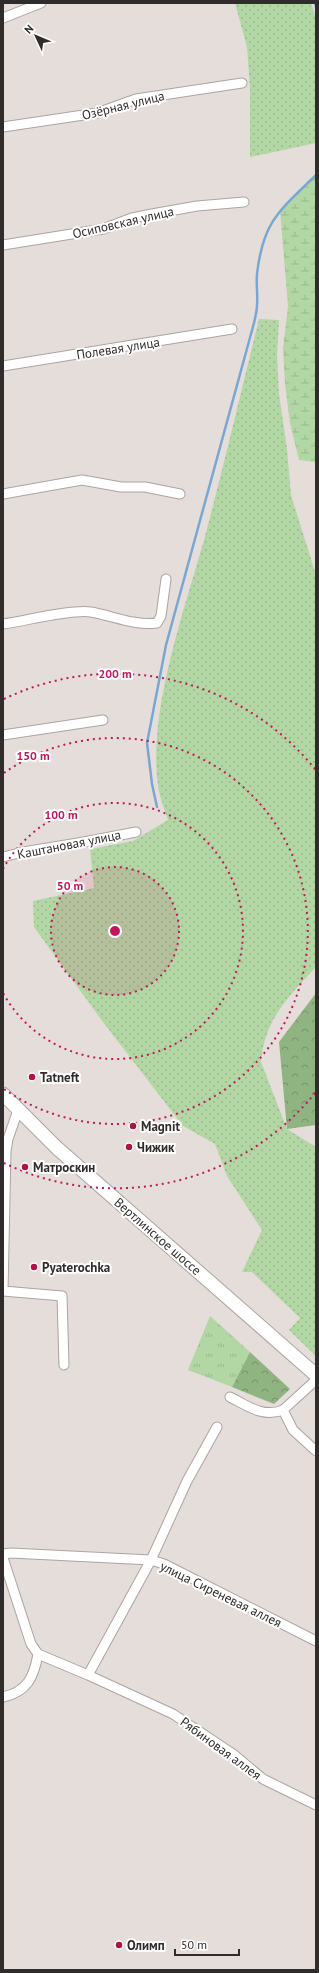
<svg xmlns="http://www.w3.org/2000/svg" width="319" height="1973" font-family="'PT Sans',sans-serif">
  <defs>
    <pattern id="grass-tufts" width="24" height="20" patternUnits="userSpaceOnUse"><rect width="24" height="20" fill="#b2d7a4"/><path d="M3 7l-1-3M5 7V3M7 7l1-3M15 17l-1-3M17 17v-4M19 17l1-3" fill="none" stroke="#99b98d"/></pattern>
    <pattern id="forest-crowns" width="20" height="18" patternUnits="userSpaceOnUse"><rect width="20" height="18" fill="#90b481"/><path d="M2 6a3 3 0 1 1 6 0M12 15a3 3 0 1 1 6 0" fill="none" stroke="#76936a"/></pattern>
    <pattern id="wetland-marsh" width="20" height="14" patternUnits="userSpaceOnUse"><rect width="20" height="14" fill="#b2d7a4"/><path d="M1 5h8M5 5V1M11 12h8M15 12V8" fill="none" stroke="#99b98d"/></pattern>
    <pattern id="garden-dots" width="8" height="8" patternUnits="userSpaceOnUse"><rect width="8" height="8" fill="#b2d7a4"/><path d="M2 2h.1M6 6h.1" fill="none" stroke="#99b98d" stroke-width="1.8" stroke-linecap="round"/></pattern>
  </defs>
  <rect width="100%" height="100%" fill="#e5ddd9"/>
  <path fill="url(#grass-tufts)" d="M210 1316 250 1352 232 1387 188 1370Z"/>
  <path fill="url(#forest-crowns)" d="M316 993V1125L287 1129 279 1042Z
    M250 1352 290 1389 274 1404 232 1387Z"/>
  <path fill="url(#wetland-marsh)" d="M316 175V462L299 460 290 423 285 384 283 349 288 306 280 210Z"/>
  <path fill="url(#garden-dots)" d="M235 3H311L316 18V143L250 157V88L247 47Z
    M259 319 279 320 277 355 279 394 287 449 291 495 316 575V967C289 996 264 1020 261 1062L287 1129 316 1147V1356L289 1330 300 1318 252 1272H242L262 1230 227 1176 215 1144 183 1126 103 1022 34 927 33 901 94 888 90 849 133 841 168 820C165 811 161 801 159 791 145 712 188 602 208 525 226 456 242 388 259 319Z"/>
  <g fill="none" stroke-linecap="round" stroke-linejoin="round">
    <path stroke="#79a7d3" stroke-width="2.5" d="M315 3 316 7
      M157 807 152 784 147 743 166 645 254 323C255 318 257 311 257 305 258 295 256 285 257 274 263 221 280 210 316 175"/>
    <g stroke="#aca4a1" stroke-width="11">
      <path id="minor" d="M3 18 41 3
        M3 127 97 113 136 99 242 83
        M3 245 103 229 132 218 152 214 197 206 244 202
        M3 366 232 329
        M3 494 82 480 121 487H145L180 494
        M3 624C25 621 72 609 91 612 113 616 135 626 157 623L161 616 166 579
        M3 735 103 720
        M3 857 23 852 84 842 136 832
        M3 1291 6 1151 8 1139 18 1110
        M3 1291 62 1296 64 1365
        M230 1397C248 1406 263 1418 283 1410L293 1430 316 1451
        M283 1410 316 1380
        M3 1554 11 1553 151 1560 164 1564 316 1641
        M3 1558 31 1644 38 1654
        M38 1654 88 1675 173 1714 233 1754 263 1779 316 1805
        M88 1675 151 1560 187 1481 217 1427
        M3 1697C27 1692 34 1677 38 1654"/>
    </g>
    <g stroke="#aca4a1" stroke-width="15">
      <path id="secondary" d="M3 1094 57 1148 316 1375"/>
    </g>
    <use href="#minor" stroke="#fff" stroke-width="9"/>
    <use href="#secondary" stroke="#fff" stroke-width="13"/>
  </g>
  <circle cx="115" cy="931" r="64" fill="#c2185b" fill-opacity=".12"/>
  <g fill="none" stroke="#c2185b" stroke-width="2" stroke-dasharray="2 4">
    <circle cx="115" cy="931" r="64"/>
    <path d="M3 869A128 128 0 1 1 3 993"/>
    <path d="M4 773A193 193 0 1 1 4 1089"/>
    <path d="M315 1093A257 257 0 0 1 4 1163M4 699A257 257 0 0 1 315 769"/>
  </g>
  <g fill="#ab1646" stroke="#fff" stroke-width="1.5">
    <circle cx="32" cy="1077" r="4"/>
    <circle cx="133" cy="1126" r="4"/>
    <circle cx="129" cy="1147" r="4"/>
    <circle cx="25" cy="1167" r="4"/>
    <circle cx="34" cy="1267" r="4"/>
    <circle cx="119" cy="1945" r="4"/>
  </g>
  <g text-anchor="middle" stroke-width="4" stroke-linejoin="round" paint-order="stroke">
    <g font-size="13" fill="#2f2c2b" stroke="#fff">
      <text transform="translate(123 105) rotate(-14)" y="5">Озёрная улица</text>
      <text transform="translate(123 222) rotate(-13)" y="5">Осиповская улица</text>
      <text transform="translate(118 348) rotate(-9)" y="5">Полевая улица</text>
      <text transform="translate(69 844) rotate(-11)" y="5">Каштановая улица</text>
      <text transform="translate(158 1236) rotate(41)" y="5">Вертлинское шоссе</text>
      <text transform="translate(221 1594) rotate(26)" y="5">улица Сиреневая аллея</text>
      <text transform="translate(221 1748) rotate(36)" y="5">Рябиновая аллея</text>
    </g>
    <g font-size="13" font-weight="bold" fill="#2f2c2b" stroke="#fff" text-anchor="start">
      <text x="40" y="1082">Tatneft</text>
      <text x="141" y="1131">Magnit</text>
      <text x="137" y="1152">Чижик</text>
      <text x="33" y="1172">Матроскин</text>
      <text x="42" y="1272">Pyaterochka</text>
      <text x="127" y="1950">Олимп</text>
    </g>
  </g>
  <circle cx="115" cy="931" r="6" fill="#c2185b" stroke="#fff" stroke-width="2"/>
  <g font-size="12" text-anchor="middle" font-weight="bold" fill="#c2185b" stroke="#fff" stroke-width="4" stroke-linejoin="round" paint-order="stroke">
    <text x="115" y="678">200 m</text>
    <text x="33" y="760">150 m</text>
    <text x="61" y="819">100 m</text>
    <text x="70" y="890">50 m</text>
  </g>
  <rect width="319" height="1973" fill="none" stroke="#2f2c2b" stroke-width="8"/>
  <g transform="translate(36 36) rotate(314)" stroke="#ffffff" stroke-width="3" paint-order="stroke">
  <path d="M0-3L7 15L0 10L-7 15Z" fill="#2f2c2b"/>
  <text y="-6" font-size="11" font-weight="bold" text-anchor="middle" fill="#2f2c2b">N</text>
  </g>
  <path d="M175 1949v6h64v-6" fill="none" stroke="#2f2c2b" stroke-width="2"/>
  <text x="181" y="1949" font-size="12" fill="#2f2c2b" stroke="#ffffff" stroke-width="3" paint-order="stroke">50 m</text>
</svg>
